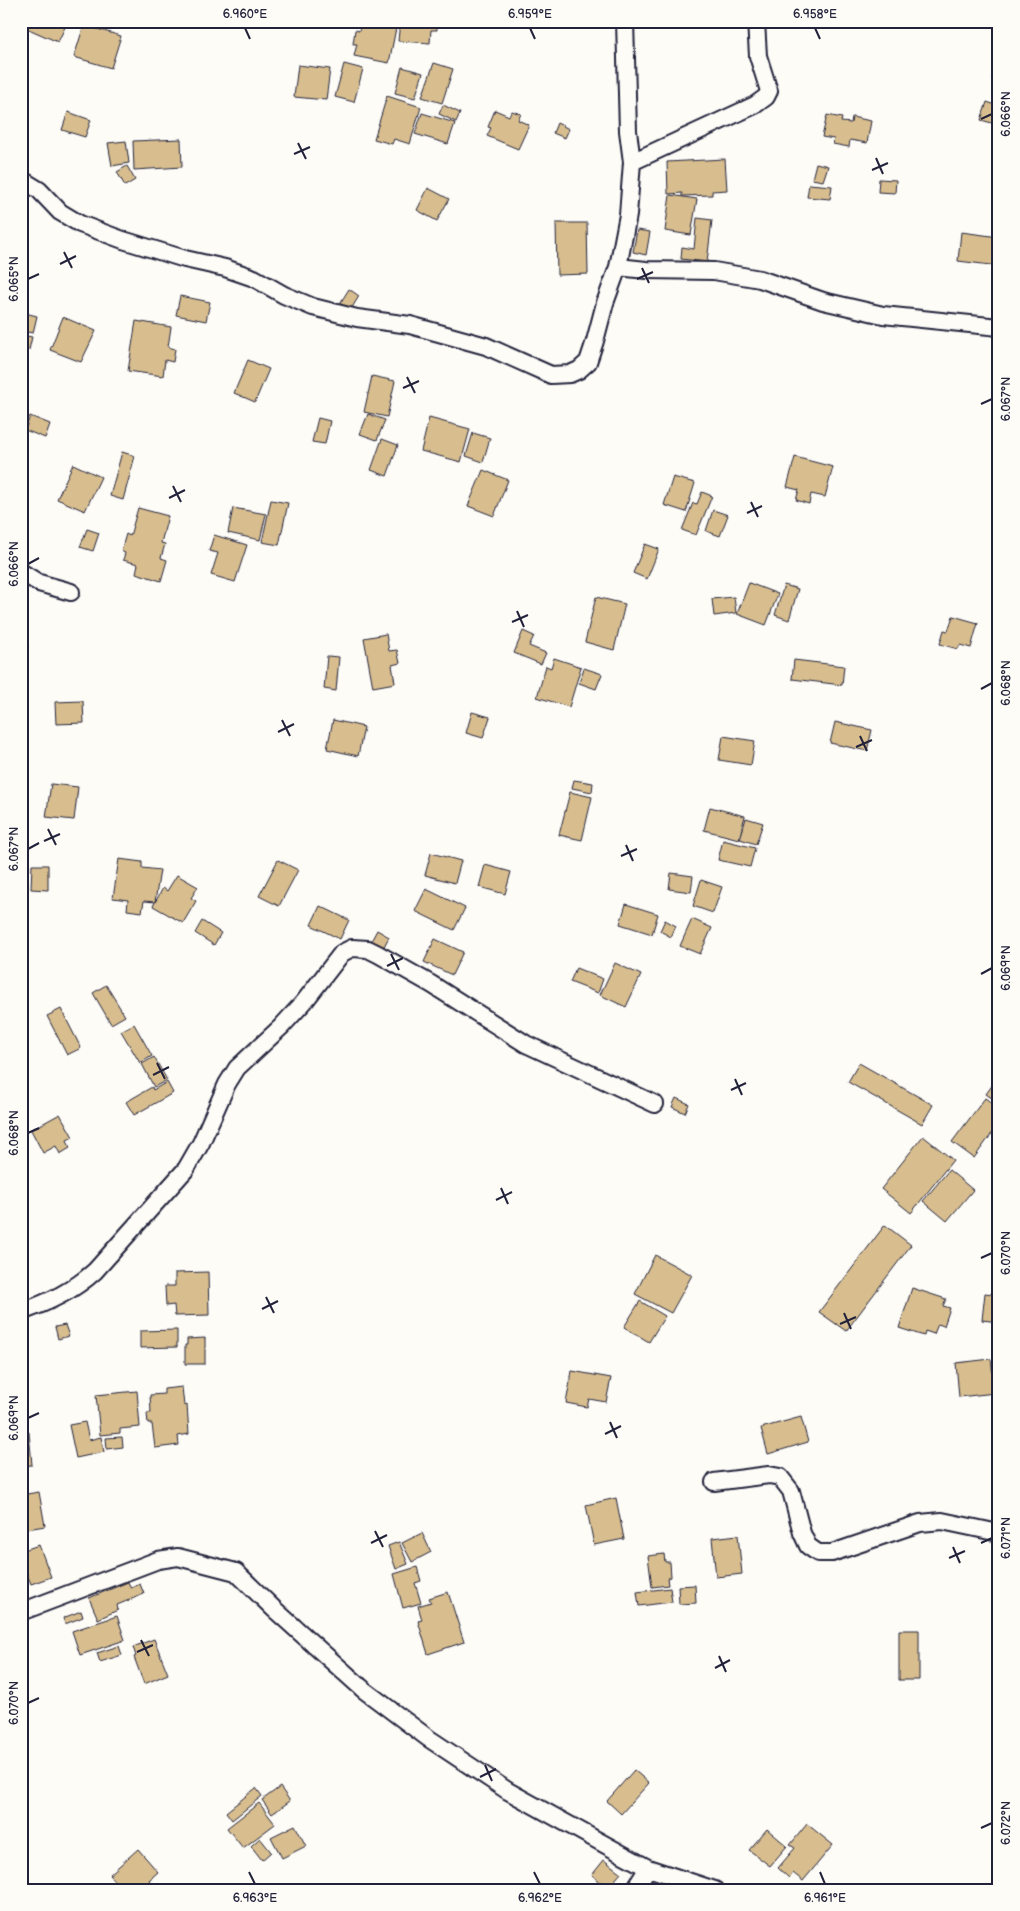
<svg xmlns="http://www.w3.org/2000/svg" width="1020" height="1911" font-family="'Balsamiq Sans',sans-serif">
  <rect width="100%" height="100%" fill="#fdfcf7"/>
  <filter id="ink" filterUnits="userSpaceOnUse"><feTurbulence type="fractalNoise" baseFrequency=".02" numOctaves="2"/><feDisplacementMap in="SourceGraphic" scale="10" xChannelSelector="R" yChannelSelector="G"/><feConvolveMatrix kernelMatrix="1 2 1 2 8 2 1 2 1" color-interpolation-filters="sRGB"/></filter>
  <g filter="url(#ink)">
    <path fill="#d8be8e" stroke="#22223b" d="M27 21H68L58 42 24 27Z
      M361 21 396 28 389 63 354 56 357 44H353L355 30 359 31Z
      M400 21H437V30H431L430 43 398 41Z
      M84 25 121 36 111 68 74 57Z
      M996 57H999V80L992 79Z
      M434 63 453 69 442 103 422 97Z
      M344 64 363 69 354 102 335 97Z
      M298 65 330 69 326 100 294 97Z
      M402 67 423 73 415 98 395 93Z
      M387 96 421 107 410 144 394 139 392 144 374 139Z
      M987 102 999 106V125L981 120Z
      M443 105 460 113 456 122 439 114Z
      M495 110 509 116 512 111 521 114 518 120 529 125 518 149 487 136 491 128 488 127Z
      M68 112 91 120 85 137 62 130Z
      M422 113 455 123 448 144 415 134Z
      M827 115 842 118 841 122 851 123 852 117 871 121 867 143 850 140 849 147 833 144 834 139 822 137Z
      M557 123 569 129 565 138 553 133Z
      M181 139 182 167 134 170 133 141Z
      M126 141 129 163 112 166 108 143Z
      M725 159 727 190 712 191V195L682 196V193L668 194 667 162Z
      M816 163 828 166 823 181 812 179Z
      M127 166 135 180 125 186 117 172Z
      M879 179 896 180 895 193 878 192Z
      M809 184 832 186 830 199 807 197Z
      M428 188 449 199 437 221 417 210Z
      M670 195 697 199 691 235 665 231Z
      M697 218 712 220 707 262 681 259 682 247 694 249Z
      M556 223H587L588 274 557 275Z
      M637 230 650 232 646 255 633 252Z
      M961 232 999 237V266L958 261Z
      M349 289 359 296 350 311 339 305Z
      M180 296 210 302 206 321 176 315Z
      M21 312 37 316 33 333 21 331Z
      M63 317 96 331 81 362 50 350Z
      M136 321 171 327 168 347 175 349 173 362 165 360 163 376 128 371Z
      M21 335 32 337 29 350 21 348Z
      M248 360 269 369 255 402 234 393Z
      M372 376 395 381 387 417 364 412Z
      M368 414 385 420 377 440 360 434Z
      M30 416 50 424 45 438 25 430Z
      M318 418 330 421 325 444 312 442Z
      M429 418 470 429 461 462 421 451Z
      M473 433 490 438 483 462 466 456Z
      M382 439 398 445 387 476 371 470Z
      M122 452 135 456 123 500 110 496Z
      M795 457 833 467 825 497 811 494 809 504 796 500 799 490 787 487Z
      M73 464 101 477 85 511 57 499Z
      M483 470 508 480 494 516 468 506Z
      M673 477 695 483 686 512 664 505Z
      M702 492 712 496 696 535 682 530 693 503 697 504Z
      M271 500 288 503 279 545 262 542Z
      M138 508 168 516 161 543 165 544 161 558 167 560 161 581 136 573 138 564 123 560 125 553 121 551 126 534 130 536Z
      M233 508 266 514 260 540 228 533Z
      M713 510 728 515 720 536 706 531Z
      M87 529 99 533 93 551 80 547Z
      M214 535 247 545 235 582 211 575 218 553 209 551Z
      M645 544 659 549 647 579 633 573Z
      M749 583 778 594 766 625 737 614Z
      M784 585 798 589 789 620 775 615Z
      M596 597 625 604 614 650 585 642Z
      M734 597 736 613 714 616 712 599Z
      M953 616 978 623 971 648 960 645 958 649 940 644 944 630 948 631Z
      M523 631 534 636 529 646 546 653 541 664 514 653Z
      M21 634 25 635 23 646 28 647 23 670 21 669Z
      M386 634 389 651 397 650 400 663 392 665 395 683 373 687 364 638Z
      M327 656 339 657 336 691 324 689Z
      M554 658 581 667 569 707 537 697 546 666 551 668Z
      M794 660 844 666 842 685 792 679Z
      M584 668 602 674 596 689 579 683Z
      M83 701 84 723 56 724 55 702Z
      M472 712 490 717 483 738 466 733Z
      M333 720 364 727 358 756 327 749Z
      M835 722 872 730 867 751 830 743Z
      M723 736 755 741 751 765 719 760Z
      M574 780 593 783 592 792 572 788Z
      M51 784 78 787 74 820 46 817Z
      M570 792 592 797 582 840 559 835Z
      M710 807 745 816 739 839 704 830Z
      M746 818 763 823 756 844 740 839Z
      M723 840 755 848 750 867 718 860Z
      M431 853 461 861 455 883 425 875Z
      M119 859 142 862V868L160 870 155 902 144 901 142 912 127 910 128 900 113 898Z
      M278 860 298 870 279 906 259 896Z
      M32 865H48V890L31 889Z
      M485 865 511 872 505 894 479 887Z
      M671 873 693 876 691 892 669 889Z
      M177 875 198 887 191 898 196 901 183 923 153 906 163 888 167 891Z
      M701 880 722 887 713 913 693 906Z
      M426 889 465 908 454 930 415 911Z
      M626 904 658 914 652 934 620 924Z
      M320 906 349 920 340 939 311 925Z
      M692 919 712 928 700 954 680 946Z
      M665 920 676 926 671 937 660 931Z
      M202 921 221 933 214 945 195 933Z
      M377 930 389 937 382 950 370 943Z
      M435 939 463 952 452 975 424 962Z
      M615 963 641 975 626 1007 600 995Z
      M576 968 603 979 598 993 570 982Z
      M106 985 125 1016 111 1024 93 993Z
      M61 1009 81 1048 67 1055 47 1016Z
      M134 1024 152 1056 140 1063 121 1031Z
      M154 1057 167 1080 154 1087 142 1064Z
      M859 1063 933 1105 922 1124 848 1082Z
      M999 1076V1103L986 1094Z
      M167 1082 173 1093 134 1115 126 1102 152 1087 153 1090Z
      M676 1098 689 1104 685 1113 672 1107Z
      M985 1098 999 1108V1124L974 1158 952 1142Z
      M60 1114 73 1137 67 1140 70 1148 60 1154 56 1146 43 1153 31 1130Z
      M923 1136 953 1160 911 1213 881 1189Z
      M949 1170 973 1190 947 1221 923 1201Z
      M885 1225 911 1245 846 1331 819 1312Z
      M655 1255 692 1275 671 1313 635 1294Z
      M208 1272 209 1315 175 1316 174 1305 166 1306 165 1286H175V1273Z
      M912 1288 946 1299 943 1306 950 1308 944 1326 938 1324 934 1334 925 1331 924 1336 899 1328Z
      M985 1293 999 1295V1322L982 1320Z
      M640 1301 665 1316 649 1342 624 1327Z
      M65 1325 69 1336 58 1339 55 1327Z
      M177 1330V1347L140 1348V1331Z
      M205 1338V1364H185V1345H187V1339Z
      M991 1359 995 1393 959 1397 956 1363Z
      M572 1371 611 1378 606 1402 589 1399 587 1407 566 1403Z
      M182 1387 184 1406 187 1405 189 1434 178 1436 179 1445 155 1448 152 1424H148L147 1413H151L150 1395 164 1394V1389Z
      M137 1391 140 1427 120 1429V1433L100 1435 96 1395Z
      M801 1417 808 1442 768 1454 761 1428Z
      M85 1422 89 1440 101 1437 104 1452 76 1458 69 1425Z
      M29 1432 32 1465 21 1466V1433Z
      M122 1437 123 1447 107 1449 106 1438Z
      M39 1492 45 1526 21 1530V1495Z
      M616 1498 624 1539 594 1545 586 1505Z
      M422 1533 431 1552 412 1562 402 1543Z
      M738 1535 742 1574 716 1577 712 1538Z
      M399 1542 408 1564 396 1569 388 1546Z
      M39 1545 51 1577 31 1584 21 1559V1551Z
      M664 1554 665 1562H670L671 1577 667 1578 668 1585 652 1587 648 1556Z
      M417 1567 421 1581 415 1583 421 1603 403 1608 394 1574Z
      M128 1582 131 1588 140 1584 144 1594 117 1605 118 1610 98 1619 89 1598Z
      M695 1585 696 1603 679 1604 678 1586Z
      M670 1588 672 1602 639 1606 637 1592Z
      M448 1592 464 1642 428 1654 418 1621 422 1620 418 1606 431 1602 429 1598Z
      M81 1611 83 1617 65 1624 63 1618Z
      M117 1616 125 1640 80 1655 72 1631Z
      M899 1630H919V1680H899Z
      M154 1639 168 1674 144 1684 134 1657 136 1656 133 1647Z
      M119 1646 122 1655 100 1662 97 1653Z
      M634 1770 649 1783 621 1814 607 1801Z
      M280 1787 290 1801 272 1814 262 1800Z
      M256 1788 262 1796 232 1820 226 1812Z
      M259 1803 275 1824 243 1848 227 1828Z
      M807 1824 833 1845 803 1881 793 1873 789 1878 778 1868 795 1848 790 1845Z
      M295 1825 306 1846 282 1858 271 1837Z
      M767 1829 787 1846 770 1866 749 1850Z
      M260 1838 271 1852 262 1860 251 1846Z
      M138 1849 158 1872 149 1880 153 1885 148 1890H123L109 1875Z
      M604 1860 621 1873 608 1888 592 1875Z
      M651 1882 664 1890H647Z"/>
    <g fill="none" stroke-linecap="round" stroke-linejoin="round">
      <g stroke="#22223b" stroke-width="20">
        <path id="street" d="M632 162 755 105 766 97 769 91 758 56 756 21
          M21 179 39 190 60 212 80 224 123 240 185 259 225 268 254 278 284 295 313 307 357 318 410 325 486 346 551 375 570 374 579 370 588 362 595 341 605 303 618 267 628 215 632 162 628 131 625 21
          M618 267 646 270 714 271 760 279 823 301 883 315 999 327
          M21 572 39 583 71 592
          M21 1312C49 1302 73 1291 95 1271L186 1169 201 1143 227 1084 237 1068 281 1027 304 1002 342 953 352 948 368 949 378 954 431 984 526 1044 655 1104
          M714 1482 769 1475 780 1477 791 1491 802 1533 808 1546 818 1553H832L920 1523 942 1521 999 1533
          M21 1610H26L158 1560 178 1557 236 1572 274 1609 364 1690 428 1738 508 1791 622 1854 648 1868 715 1890
          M634 1890 648 1868"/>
      </g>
      <use href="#street" stroke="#fdfcf7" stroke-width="16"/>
    </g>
  </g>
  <path fill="none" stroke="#22223b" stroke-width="2" d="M245 28 250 39M530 28 535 39M815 28 820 39M981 119 992 114M298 143 306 159M294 154 310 147M876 158 883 174M872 170 888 163M64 252 72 268M60 264 76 256M642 268 649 283M28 279 39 274M637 279 653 272M407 377 415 393M403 388 419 381M981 404 992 399M173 486 181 502M169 498 185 490M751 502 758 517M747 513 762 506M28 564 39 558M517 611 524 627M512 622 528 615M981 689 992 683M282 720 290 736M278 732 294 724M860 736 867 751M856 747 872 740M48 829 56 845M44 841 60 834M626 845 633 861M28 849 39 843M621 856 637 849M391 954 399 970M387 966 403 958M981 974 992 968M157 1063 165 1079M153 1075 169 1067M735 1079 742 1095M731 1090 746 1083M28 1133 39 1128M501 1188 508 1204M496 1200 512 1192M981 1258 992 1253M266 1297 274 1313M262 1309 278 1301M844 1313 851 1329M840 1324 856 1317M28 1418 39 1413M610 1422 617 1438M605 1434 621 1426M375 1531 383 1547M371 1543 387 1535M981 1543 992 1538M953 1547 960 1563M949 1558 965 1551M141 1640 149 1656M137 1652 153 1645M719 1656 726 1672M715 1668 730 1660M28 1703 39 1698M485 1765 492 1781M480 1777 496 1769M981 1828 992 1823M249 1872 255 1884M534 1872 540 1884M820 1872 825 1884"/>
  <rect width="1020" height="1911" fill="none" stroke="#fdfcf7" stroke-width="55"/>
  <rect x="28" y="28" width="964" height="1856" fill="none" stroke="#22223b" stroke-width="2"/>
  <g font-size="12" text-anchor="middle" fill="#22223b">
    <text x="245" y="18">6.960°E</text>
    <text x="530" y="18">6.959°E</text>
    <text x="815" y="18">6.958°E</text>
    <text transform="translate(1006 114) rotate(-90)" y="4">6.066°N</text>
    <text transform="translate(14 279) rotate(-90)" y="4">6.065°N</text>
    <text transform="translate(1006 399) rotate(-90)" y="4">6.067°N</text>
    <text transform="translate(14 564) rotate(-90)" y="4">6.066°N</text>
    <text transform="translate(1006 683) rotate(-90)" y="4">6.068°N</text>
    <text transform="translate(14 849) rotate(-90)" y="4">6.067°N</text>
    <text transform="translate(1006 968) rotate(-90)" y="4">6.069°N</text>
    <text transform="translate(14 1133) rotate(-90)" y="4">6.068°N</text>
    <text transform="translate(1006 1253) rotate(-90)" y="4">6.070°N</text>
    <text transform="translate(14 1418) rotate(-90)" y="4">6.069°N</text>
    <text transform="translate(1006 1538) rotate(-90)" y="4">6.071°N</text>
    <text transform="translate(14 1703) rotate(-90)" y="4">6.070°N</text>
    <text transform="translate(1006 1823) rotate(-90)" y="4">6.072°N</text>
    <text x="255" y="1902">6.963°E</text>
    <text x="540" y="1902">6.962°E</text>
    <text x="825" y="1902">6.961°E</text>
  </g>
</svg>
